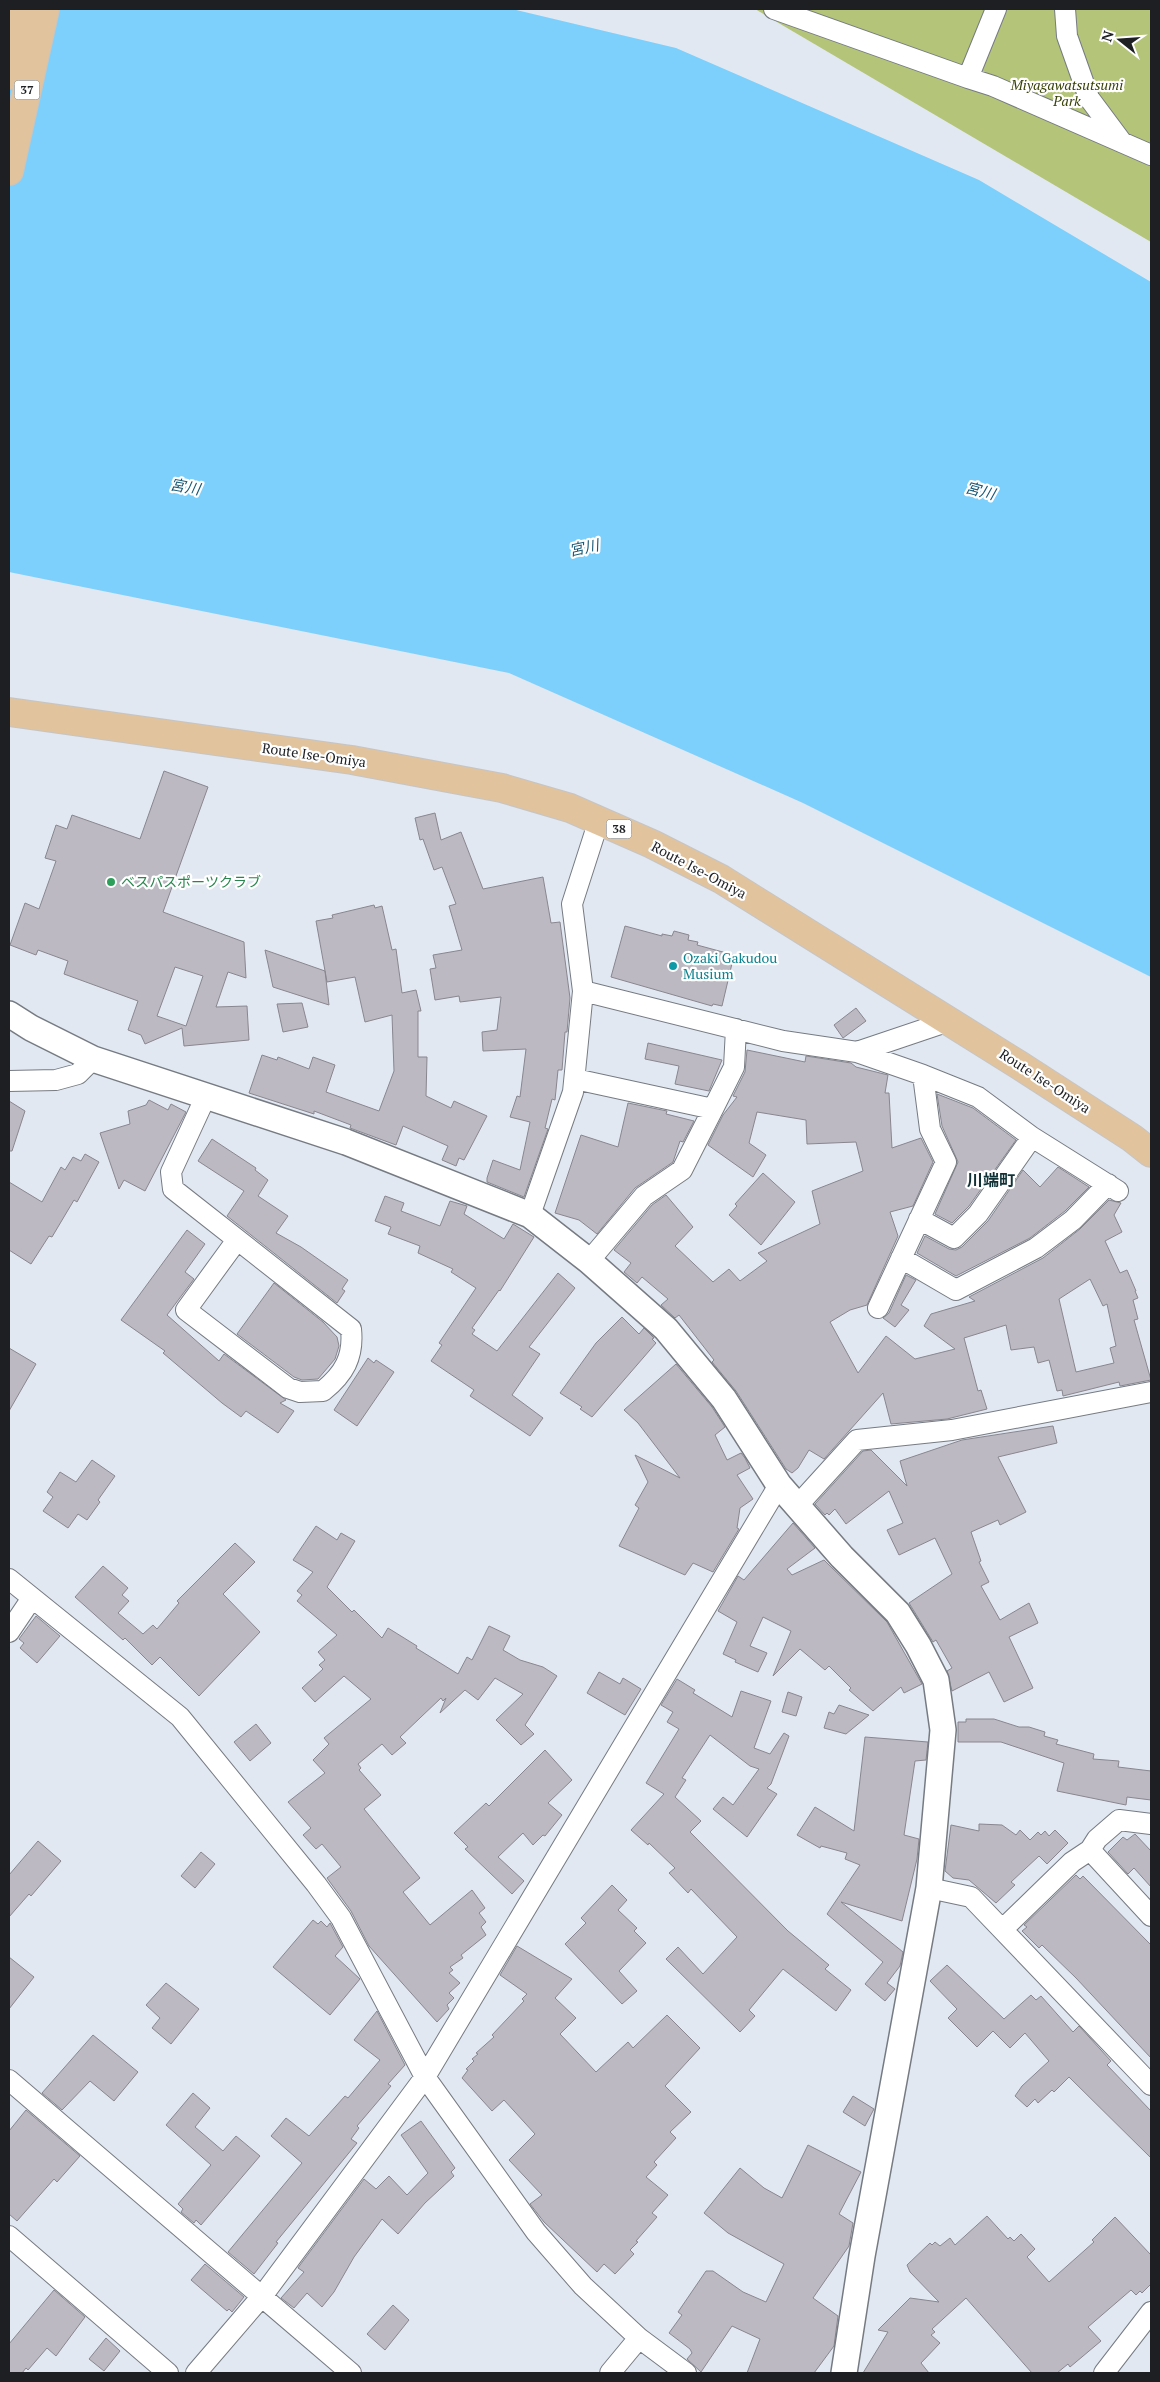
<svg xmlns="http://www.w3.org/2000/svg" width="1160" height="2382" font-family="'PT Serif','Noto Sans JP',serif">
  <rect width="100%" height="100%" fill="#e2e8f1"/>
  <path fill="#b4c478" d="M755 9H1151V242L811 42Z"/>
  <path fill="#7dd0fb" d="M9 9H512L676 48 979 180 1151 282V977L803 803 509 673 9 572Z"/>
  <path fill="#bcb9c2" stroke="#89868f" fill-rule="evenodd" d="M164 771 208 787 163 912 244 942 246 978 228 972 216 1007 247 1006 249 1040 184 1046 182 1028 145 1044 141 1035 128 1030 138 1001 64 974 68 961 38 950 36 955 10 945 25 903 39 909 56 861 45 858 56 825 67 829 72 815 140 839ZM175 967 203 976 186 1026 157 1016Z
    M435 813 441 840 461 832 483 889 543 877 551 923 560 922 570 998 567 1032H565L562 1070H558L555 1100 552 1099 545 1128 548 1129 524 1197 487 1182V1178L493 1160 520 1170 530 1122 510 1117 517 1096 520 1097 526 1049 483 1051 482 1032 497 1030 501 997 460 1002 459 996 435 1000 430 969 436 968 433 955 462 950 449 906 456 904 442 867 434 870 423 839 420 840 415 818Z
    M374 905 375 908 382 906 392 950 396 949 402 993 416 990 421 1011H418V1057H427L426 1096 451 1108 454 1101 487 1116 464 1160 459 1158 456 1166 442 1160 448 1146 403 1126 396 1145 350 1128 351 1125 314 1111V1114L249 1093 262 1055 277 1060 278 1057 309 1069 313 1057 335 1065 326 1092 379 1111 394 1071 392 1015 365 1022 355 977 327 982 316 921 333 918 332 915Z
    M625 926 662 936V934L672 936 674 931 689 935 688 940 698 942 697 945 734 955 722 1006 713 1004 712 1006 611 977Z
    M265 950 325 971 329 1005 273 987Z
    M302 1003 308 1027 283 1032 277 1004Z
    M856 1008 866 1021 843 1038 834 1025Z
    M648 1043 722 1060 709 1091 675 1084 679 1066 645 1059Z
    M747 1050 805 1062 806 1056 851 1063 856 1067 888 1075 885 1093H889L892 1148 921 1138 933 1162 913 1206 890 1212 898 1236 867 1305 850 1310 830 1322 858 1373 886 1336 915 1359 955 1349 924 1326 931 1314 975 1301 969 1297 1043 1258 1080 1229 1109 1200 1121 1203 1114 1215 1122 1232 1105 1241 1120 1273 1127 1270 1136 1291H1135L1138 1298 1133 1300 1138 1319 1134 1320 1151 1380 1120 1386 1119 1382 1063 1396 1062 1390 1057 1391 1049 1360 1038 1363 1034 1347 1011 1350 1006 1325 964 1338 978 1391 981 1390 987 1409 947 1419 891 1424 883 1393 824 1459 809 1450 798 1468 792 1473 786 1469 736 1391 712 1362 714 1360 679 1315 675 1318 661 1305 668 1299 642 1277 637 1283 624 1272 631 1263 614 1250 652 1205 666 1195 693 1227 675 1246 713 1282 729 1269 740 1281 767 1261 758 1253 820 1224 812 1191 863 1171 856 1142 807 1144 806 1120 757 1112 749 1143 766 1155 753 1177 708 1145 723 1115 737 1097 733 1096 745 1072ZM1090 1279 1103 1306 1107 1304 1116 1346 1110 1348 1114 1363 1076 1372 1059 1299Z
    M937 1094 973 1108 1016 1140 969 1206 952 1223 935 1214 958 1162 942 1126Z
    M149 1100 168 1110 171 1104 186 1112 145 1191 124 1180 119 1189 100 1133 130 1124 128 1111 146 1105Z
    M9 1101 25 1111 12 1151H9Z
    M628 1103 667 1111 666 1114 694 1121 683 1142 680 1141 673 1162 635 1188 597 1234 579 1220 555 1213 581 1135 618 1147Z
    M212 1139 256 1168 255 1170 268 1180 258 1196 288 1216 276 1233 301 1247 348 1280 342 1289 345 1291 337 1303 227 1216 244 1191 198 1161Z
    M85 1154 99 1162 77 1202 74 1200 52 1237 49 1236 31 1264 9 1250V1182L42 1202 61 1167 65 1170 73 1157 81 1161Z
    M1058 1167 1089 1187 1065 1211 1030 1238 956 1276 917 1253 925 1236 949 1249 956 1250 962 1247 988 1221 1023 1170 1040 1187Z
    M763 1173 795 1202 761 1245 729 1215 737 1206 735 1204Z
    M385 1196 404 1203 401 1211 440 1226 450 1201 467 1206 464 1214 504 1239 513 1224 534 1237 500 1291 499 1290 472 1328 475 1330 472 1334 497 1351 558 1273 575 1288 529 1347 540 1354 512 1395 543 1418 530 1436 470 1396 474 1390 431 1361 442 1345 439 1343 476 1288 451 1272 453 1269 418 1253 420 1246 388 1234 391 1227 375 1221Z
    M187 1230 205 1244 185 1272 194 1279 167 1315 219 1361 224 1354 286 1400 280 1403 294 1411 278 1433 246 1411 241 1417 222 1403 163 1353 165 1351 121 1320Z
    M906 1275 916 1280 901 1305 909 1310 895 1327 883 1318 889 1313Z
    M274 1283 323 1322 337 1337 339 1346 335 1359 318 1379 302 1380 294 1377 237 1334Z
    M622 1317 639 1334 644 1328 654 1338 652 1339 656 1343 592 1417 580 1409 582 1407 560 1393 596 1343Z
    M9 1348 36 1364 9 1411Z
    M368 1358 374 1363 376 1360 394 1372 357 1426 334 1410Z
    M676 1364 712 1407 725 1427 715 1435 727 1460 741 1453 745 1458 750 1468 737 1475 753 1499 740 1508 737 1528 739 1529 713 1572 693 1563 685 1575 619 1546 639 1508 635 1505 648 1482 635 1455 680 1478 638 1423 624 1410Z
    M1053 1426 1057 1443 998 1457 1026 1512 1000 1525 998 1520 971 1532 981 1561 979 1562 989 1582 981 1586 1000 1620 1029 1603 1038 1623 1009 1637 1033 1688 1004 1702 989 1672 952 1691 947 1671 952 1668 936 1640 933 1642 909 1603 952 1574 935 1538 899 1555 887 1530 903 1523 889 1491 846 1524 835 1509 829 1515 827 1513 825 1515 815 1504 863 1451 871 1450 907 1486 900 1461 962 1440Z
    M92 1460 115 1476 98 1500 100 1502 87 1520 78 1514 68 1528 43 1511 53 1497 47 1492 60 1472 76 1482Z
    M793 1523 815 1548 787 1569 792 1575 824 1560 887 1622 922 1684 904 1693 901 1687 873 1711 849 1690 851 1688 829 1666 825 1670 800 1649 773 1676 791 1631 763 1617 750 1646 767 1653 758 1672 735 1662 736 1660 723 1654 737 1622 718 1611 738 1576 744 1580Z
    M316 1526 337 1540 341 1533 355 1541 327 1587 352 1612 354 1610 382 1638 388 1628 417 1646 416 1648 458 1674 467 1657 472 1660 489 1626 510 1636 503 1650 520 1660 543 1667 557 1676 525 1725 534 1734 521 1745 496 1720 523 1694 495 1678 478 1700 465 1690 440 1713 446 1698 443 1701 441 1698 400 1737 406 1743 392 1755 382 1744 358 1764 361 1768 359 1770 381 1795 364 1809 420 1878 403 1892 430 1925 472 1890 485 1908 479 1913 486 1922 481 1927 486 1935 461 1955 463 1958 450 1967 453 1970 449 1973 460 1983 449 1993 454 1998 447 2005 449 2009 437 2022 369 1946 351 1911 327 1878 341 1867 322 1844 316 1849 303 1835 311 1828 288 1802 325 1773 313 1760 329 1744 324 1738 371 1699 344 1676 315 1702 302 1688 323 1669 319 1665 325 1660 318 1652 337 1635 297 1601 302 1595 297 1591 313 1572 293 1560Z
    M235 1543 255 1562 223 1594 260 1632 199 1696 160 1657 152 1665 125 1638 123 1640 75 1597 103 1566 128 1588 122 1595 129 1601 118 1613 143 1634 153 1625 157 1629 179 1603 177 1601Z
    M36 1616 60 1636 37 1663 20 1648 24 1643 19 1639Z
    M599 1672 620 1684 623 1678 641 1689 625 1715 587 1693Z
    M677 1679 695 1690 693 1693 732 1717 741 1691 771 1701 754 1748 770 1754 784 1733 789 1736 771 1784 767 1788 777 1794 747 1837 713 1809 723 1797 733 1805 759 1769 750 1766 710 1735 682 1778 686 1780 675 1797 701 1821 690 1832 788 1931 829 1965 825 1969 851 1990 836 2011 783 1969 749 2010 755 2016 740 2032 666 1959 678 1947 703 1974 737 1937 691 1889 688 1893 669 1873 675 1868 649 1843 648 1845 631 1830 664 1794 646 1783 679 1729 667 1722 673 1712 661 1705Z
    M788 1692 802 1697 796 1716 782 1712Z
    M839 1705 869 1715 846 1734 824 1728 829 1712 834 1714Z
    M966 1719H994L1019 1727H1029L1045 1732 1044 1736 1058 1740 1056 1744 1094 1754 1093 1759 1119 1761 1118 1767 1151 1771V1800L1127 1797 1126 1805 1057 1791 1064 1763 1001 1742H958V1722H966Z
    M256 1724 271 1743 250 1761 234 1742Z
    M865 1737 928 1742 926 1760 915 1761 904 1835 919 1839 917 1859 902 1921 841 1902 903 1952 900 1966 887 1983 895 1989 885 2001 865 1984 883 1962 827 1914 860 1865 845 1859 847 1853 821 1846 820 1848 797 1835 815 1807 854 1831Z
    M545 1750 572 1780 548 1803 562 1815 545 1836 543 1835 533 1845 523 1833 498 1857 524 1881 512 1894 465 1849 468 1847 454 1833 486 1803 489 1806Z
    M979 1824 1002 1825 1016 1835 1020 1830 1030 1840 1038 1832 1041 1835 1045 1831 1049 1836 1055 1830 1068 1843 1047 1864 1039 1856 1011 1882 1015 1885 996 1903 969 1880 953 1878 945 1871 951 1825 979 1831Z
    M1135 1834 1151 1851V1887L1134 1868 1128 1874 1108 1852 1123 1837 1127 1840Z
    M38 1841 61 1861 31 1896 29 1894 9 1917V1875Z
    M201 1852 215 1864 195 1888 181 1876Z
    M1076 1875 1080 1879 1083 1876 1151 1945V2058L1076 1978 1042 1945 1039 1948 1022 1931 1027 1927 1024 1925Z
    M612 1885 627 1900 618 1910 637 1928 634 1931 646 1943 619 1971 637 1991 622 2004 565 1944 586 1923 581 1918Z
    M313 1920 318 1924 321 1921 327 1927 330 1923 343 1947 335 1956 360 1979 330 2015 273 1967Z
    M517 1946 572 1979 555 1998 576 2018 560 2034 596 2072 628 2042 633 2048 667 2015 700 2048 665 2086 691 2112 670 2132 676 2138 654 2162 657 2165 646 2177 668 2195 652 2213 657 2217 636 2241 638 2242 630 2250 634 2254 615 2274 604 2264 597 2272 544 2222 530 2204 542 2195 509 2160 535 2134 504 2100 492 2111 462 2078 468 2070 466 2069 474 2061 472 2059 478 2054 476 2053 494 2037 492 2035 524 2001 522 1999 527 1994 500 1975Z
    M9 1957 34 1977 9 2009Z
    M947 1965 1004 2019 1031 1995 1036 2000 1041 1996 1073 2032 1079 2026 1111 2061 1107 2065 1151 2111V2158L1069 2077 1054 2092 1052 2090 1038 2103 1035 2099 1027 2107 1015 2096 1022 2086 1049 2061 1025 2033 1010 2048 993 2031 977 2047 948 2018 957 2009 930 1981Z
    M166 1983 199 2009 171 2044 152 2028 160 2018 146 2005Z
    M377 2011 405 2065 388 2084 391 2086 357 2126 359 2128 351 2139 357 2143 276 2242 278 2243 254 2274 228 2252 302 2163 271 2136 286 2118 309 2136 345 2096 348 2098 380 2060 354 2040Z
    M93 2035 138 2072 114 2101 90 2081 62 2110 42 2093Z
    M193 2093 210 2108 195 2127 223 2151 236 2136 260 2156 201 2225 196 2220 194 2223 181 2212 183 2209 178 2204 211 2165 166 2125Z
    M853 2096 874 2109 865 2126 843 2112Z
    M26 2110 80 2156 57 2182 54 2179 17 2221 9 2214V2131Z
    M421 2121 455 2168 451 2172 454 2176 425 2203 398 2234 382 2219 354 2257 334 2292 322 2307 307 2293 294 2308 281 2298 304 2272 298 2268 300 2265 364 2179 376 2189 389 2176 407 2195 428 2173 401 2135Z
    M808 2145 861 2172 839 2214 853 2223 849 2246 813 2298 838 2316 834 2346 814 2373H747L760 2339 732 2326 701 2372 687 2359 692 2353 690 2349 669 2333 682 2315 678 2312 706 2271H713L743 2292 766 2302 784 2264 728 2233 704 2213 740 2168 764 2188 782 2198Z
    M987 2216 1008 2239 1010 2237 1014 2241 1021 2234 1035 2249 1027 2257 1049 2282 1094 2242 1092 2240 1115 2217 1151 2255V2284L1142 2293 1140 2291 1136 2295 1131 2290 1088 2327 1101 2341 1070 2367 1068 2364 1057 2373H1032L966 2298 932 2329 935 2332 931 2335 940 2343 921 2363 929 2373H863L888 2332 878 2330 910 2298 939 2302 910 2272 907 2265 930 2243 932 2245 935 2242 940 2246 950 2238 955 2245Z
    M205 2264 244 2297 232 2312 229 2309 227 2311 191 2280Z
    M54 2290 85 2317 56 2356 47 2348 28 2370 26 2368 22 2373H9V2344Z
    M393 2305 409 2320 385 2350 367 2334Z
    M106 2338 120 2351 104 2371 89 2359Z"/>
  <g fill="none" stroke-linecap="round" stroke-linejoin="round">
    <g stroke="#767b83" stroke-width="22">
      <path id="minor" d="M774 9 968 78 996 9
        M1065 9 1067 36 1089 98 1121 141
        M968 78 993 86 1151 155
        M583 991 783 1041 857 1052 949 1021
        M857 1052 923 1075 978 1097 1032 1137 1118 1191
        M575 1079 713 1109 734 1067 736 1029
        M9 1081 56 1080 78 1074 93 1059
        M206 1096 171 1172 173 1189 351 1329C354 1357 344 1374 323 1391L300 1392 288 1388 186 1310 237 1240
        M530 1215 573 1092 583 991 572 904 599 820
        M919 1219 954 1238 978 1214 1032 1137
        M901 1258 956 1290 1036 1248 1073 1220 1108 1184
        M589 1261 644 1196 682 1170 713 1109
        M878 1308 946 1162 930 1129 923 1075
        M798 1505 857 1440 952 1430 1151 1392
        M9 1579 180 1717 316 1884 341 1918 425 2077 536 2232 583 2286 639 2338 686 2373
        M9 1632 32 1598
        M1090 1850 1151 1916
        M929 1888 971 1897 1151 2085
        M1003 1929 1072 1862 1090 1850 1097 1839 1119 1820 1151 1824
        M9 2080 351 2373
        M9 2236 168 2373
        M196 2373 263 2295 425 2077 779 1485
        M610 2373 639 2338
        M1104 2373 1151 2312"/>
    </g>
    <g stroke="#767b83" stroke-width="28">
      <path id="tertiary" d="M9 1014 31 1028 93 1059 346 1142 530 1215 589 1261 666 1329 724 1399 779 1485 842 1557 898 1613 918 1645 936 1680 943 1730 929 1888 862 2256 844 2373"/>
    </g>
    <g stroke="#c4c5c6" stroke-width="30">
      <path id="primary" d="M9 75 23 9
        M9 171 45 9
        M9 712 352 760 502 788 570 808 652 844 721 879 1019 1065 1132 1138 1151 1153"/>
    </g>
    <use href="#minor" stroke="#fff" stroke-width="20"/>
    <use href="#tertiary" stroke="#fff" stroke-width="25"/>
    <use href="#primary" stroke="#e1c39d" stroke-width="28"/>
  </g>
  <circle fill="#2e9e5b" stroke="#fff" stroke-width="2" cx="111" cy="882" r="5"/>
  <circle fill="#0f9aa8" stroke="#fff" stroke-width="2" cx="673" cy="966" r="5"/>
  <g text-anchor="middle" stroke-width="4.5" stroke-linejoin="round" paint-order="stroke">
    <g fill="#fff" stroke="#616264" stroke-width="1">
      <rect x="14.5" y="80.5" width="25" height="19" rx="4"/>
      <rect x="606.5" y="819.5" width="25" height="19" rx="4"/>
    </g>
    <g font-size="12" font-weight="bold" fill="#1d1f22">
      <text x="27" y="94">37</text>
      <text x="619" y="833">38</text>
    </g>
    <g font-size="14" font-style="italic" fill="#394207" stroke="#fff">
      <text x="1067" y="90">Miyagawatsutsumi<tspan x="1067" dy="16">Park</tspan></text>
    </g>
    <g font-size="14" fill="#1d1f22" stroke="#fff">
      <text transform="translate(314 755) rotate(8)" y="5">Route Ise-Omiya</text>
      <text transform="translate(699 870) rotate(28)" y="5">Route Ise-Omiya</text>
      <text transform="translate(1045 1081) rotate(33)" y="5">Route Ise-Omiya</text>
    </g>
    <g font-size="14" fill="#27864d" stroke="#fff" text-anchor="start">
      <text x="121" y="887">ベスパスポーツクラブ</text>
    </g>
    <g font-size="14" fill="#0d838f" stroke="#fff" text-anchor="start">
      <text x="683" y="963">Ozaki Gakudou<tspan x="683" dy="16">Musium</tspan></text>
    </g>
    <g font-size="15" font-style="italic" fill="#165774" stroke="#fff">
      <text transform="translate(185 487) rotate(10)" y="5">宮川</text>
      <text transform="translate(980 491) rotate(15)" y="5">宮川</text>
      <text transform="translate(584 548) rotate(-12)" y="5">宮川</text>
    </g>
    <g font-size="16" font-weight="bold" fill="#103237" stroke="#fff">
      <text x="991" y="1186">川端町</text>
    </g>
  </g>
  <rect width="1160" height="2382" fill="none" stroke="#1d1f22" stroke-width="20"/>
  <g transform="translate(1120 40) rotate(287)" stroke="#ffffff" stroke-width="4" paint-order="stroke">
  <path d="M0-4L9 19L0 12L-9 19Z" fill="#1d1f22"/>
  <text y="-8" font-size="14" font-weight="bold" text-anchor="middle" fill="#1d1f22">N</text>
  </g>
</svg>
